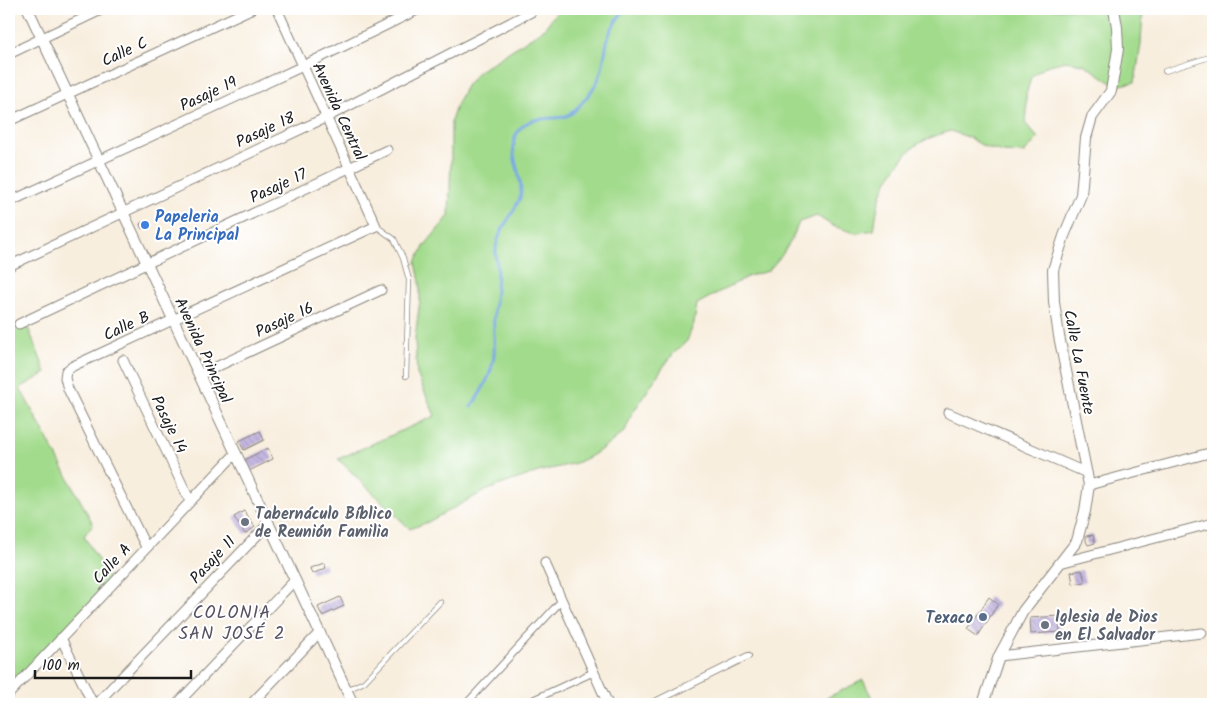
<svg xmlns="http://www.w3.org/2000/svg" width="1222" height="713" font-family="Kalam,sans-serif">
  <defs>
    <pattern id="building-back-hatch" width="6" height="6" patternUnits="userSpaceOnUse" patternTransform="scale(1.25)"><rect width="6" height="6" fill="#c3b5e0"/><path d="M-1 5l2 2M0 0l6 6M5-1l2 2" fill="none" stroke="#a79bc0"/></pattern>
  </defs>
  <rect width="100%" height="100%" fill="#fff"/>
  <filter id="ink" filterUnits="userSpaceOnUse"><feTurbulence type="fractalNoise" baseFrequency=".02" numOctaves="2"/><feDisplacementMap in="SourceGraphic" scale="10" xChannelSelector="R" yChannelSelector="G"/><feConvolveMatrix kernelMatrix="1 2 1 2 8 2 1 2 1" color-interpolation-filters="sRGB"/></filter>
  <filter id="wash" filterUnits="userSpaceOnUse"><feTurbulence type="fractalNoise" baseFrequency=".0096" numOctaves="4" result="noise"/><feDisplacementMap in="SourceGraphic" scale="20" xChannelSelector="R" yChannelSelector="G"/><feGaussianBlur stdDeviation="1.12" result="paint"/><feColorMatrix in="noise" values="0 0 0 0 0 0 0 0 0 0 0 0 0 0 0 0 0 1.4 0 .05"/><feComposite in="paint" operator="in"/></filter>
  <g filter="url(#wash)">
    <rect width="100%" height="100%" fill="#f8eede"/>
    <path fill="#a3db8d" stroke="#607c54" d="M559 9H1143L1141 44 1135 82 1116 86 1084 64 1065 61 1046 66 1031 77 1026 95 1027 115 1025 123 1038 138 1024 153 1003 152 985 147 968 137 950 131C938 135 924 139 914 147 903 155 885 182 881 195 877 206 876 218 874 230L855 233 833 226 817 216 799 222 792 239 782 255 768 271 749 276 697 304 694 323 687 341 673 354 661 370 632 414 625 431 609 444 593 455 576 463 538 472 500 485 481 493 428 522 410 529 338 459 435 416 417 374 415 338 420 300V282L416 262 425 245 449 216 451 158V121L457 103 466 86 478 72 544 29Z
      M25 320 46 373 20 388 93 524 84 536 112 584 9 694V329Z
      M863 680 875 704H814Z"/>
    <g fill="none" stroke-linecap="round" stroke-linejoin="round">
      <path stroke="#79a9e3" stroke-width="3" d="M471 407C482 391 492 375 494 355 495 342 493 328 494 314 495 299 497 284 497 268 497 262 495 256 496 249 497 234 508 221 515 208 516 205 519 201 520 198 525 177 507 155 516 135 529 109 558 125 573 112 583 103 596 87 600 75 604 63 605 50 608 38 611 27 618 18 625 9"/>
    </g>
    <g id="blocks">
      <path fill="url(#building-back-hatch)" d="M147 221 150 225 142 229 140 224Z
        M260 431 264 440 244 450 239 441Z
        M268 448 273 459 249 471 244 460Z
        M244 511 255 527 245 534 234 517Z
        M1093 535 1095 543 1088 545 1086 541V536Z
        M324 563 326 568 312 574 310 568Z
        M1082 570 1085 582 1073 584 1071 572Z
        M340 597 344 606 322 616 318 607Z
        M989 597 998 604 978 636 968 629Z
        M1059 616 1060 632 1031 634 1030 618Z"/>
    </g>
  </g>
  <g filter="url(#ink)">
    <use href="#blocks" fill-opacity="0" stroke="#8a857d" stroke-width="1"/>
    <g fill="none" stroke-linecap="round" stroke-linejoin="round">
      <g stroke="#8a857d" stroke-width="6">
        <path id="service" d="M1165 71 1213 56
          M376 226 394 239 403 258 409 280 406 376
          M347 690 364 682 440 602"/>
      </g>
      <g stroke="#8a857d" stroke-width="8">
        <path id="pedestrian" d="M466 704 562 600
          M524 704 594 672
          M651 704 748 656"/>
      </g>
      <g stroke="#8a857d" stroke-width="11">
        <path id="minor" d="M9 54 103 9
          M9 121 251 9
          M9 202 303 66 419 9
          M9 266 327 117 531 12
          M19 324 387 150
          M123 360 190 501
          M199 375 381 290
          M948 413 1087 473
          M1089 485 1213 452
          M146 547 68 389 65 378 66 371 73 366 376 226 277 9
          M545 563 608 704
          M1060 563 1213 523
          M61 638 93 704
          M999 656 1202 633
          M9 694 236 453
          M96 704 269 523
          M177 704 295 580
          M251 704 320 632"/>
      </g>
      <g stroke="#8a857d" stroke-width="12">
        <path id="tertiary" d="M28 9 353 704
          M983 704 999 656 1023 611 1077 541 1085 511 1089 485 1059 336 1054 302 1053 270 1064 236 1081 195 1086 138 1092 117 1111 91 1118 49 1117 27 1114 9"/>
      </g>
      <use href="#service" stroke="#fff" stroke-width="4.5"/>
      <use href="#pedestrian" stroke="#fff" stroke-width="6"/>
      <use href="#minor" stroke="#fff" stroke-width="9"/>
      <use href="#tertiary" stroke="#fff" stroke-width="10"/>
    </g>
  </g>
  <circle fill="#3f7fe0" stroke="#fff" stroke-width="2" cx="145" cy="225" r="5"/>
  <g fill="#6b7280" stroke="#fff" stroke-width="2">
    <circle cx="245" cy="522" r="5"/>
    <circle cx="1045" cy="625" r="5"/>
  </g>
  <circle fill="#5c6f8a" stroke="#fff" stroke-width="2" cx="983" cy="617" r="5"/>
  <g text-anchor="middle" stroke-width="4" stroke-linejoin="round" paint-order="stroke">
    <g font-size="16" fill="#1c1c1c" stroke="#fff">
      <text transform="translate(124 51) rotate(-25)" y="6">Calle C</text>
      <text transform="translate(208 93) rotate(-25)" y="6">Pasaje 19</text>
      <text transform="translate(340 111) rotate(65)" y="6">Avenida Central</text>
      <text transform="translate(265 129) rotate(-25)" y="6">Pasaje 18</text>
      <text transform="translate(278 185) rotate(-25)" y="6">Pasaje 17</text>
      <text transform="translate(284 319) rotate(-25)" y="6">Pasaje 16</text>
      <text transform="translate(126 325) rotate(-25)" y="6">Calle B</text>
      <text transform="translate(204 350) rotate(65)" y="6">Avenida Principal</text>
      <text transform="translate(1080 362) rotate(79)" y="6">Calle La Fuente</text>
      <text transform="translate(170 424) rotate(64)" y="6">Pasaje 14</text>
      <text transform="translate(212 559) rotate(-47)" y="6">Pasaje 11</text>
      <text transform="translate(111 563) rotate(-47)" y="6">Calle A</text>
    </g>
    <g font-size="16" font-weight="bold" fill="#366cbe" stroke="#fff" text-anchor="start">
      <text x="155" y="222">Papeleria<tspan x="155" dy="18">La Principal</tspan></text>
    </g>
    <g font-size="16" font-weight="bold" fill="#5b616d" stroke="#fff" text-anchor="start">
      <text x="255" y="519">Tabernáculo Bíblico<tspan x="255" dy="18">de Reunión Familia</tspan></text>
      <text x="1055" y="622">Iglesia de Dios<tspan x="1055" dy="18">en El Salvador</tspan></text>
    </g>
    <g font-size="16" font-weight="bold" fill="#4e5e75" stroke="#fff" text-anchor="end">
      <text x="973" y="623">Texaco</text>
    </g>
    <g font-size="18" letter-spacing="1" fill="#565261" stroke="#fff">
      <text x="232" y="618">COLONIA<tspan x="232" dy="21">SAN JOSÉ 2</tspan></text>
    </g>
  </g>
  <rect width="1222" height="713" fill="none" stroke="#fff" stroke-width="30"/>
  <path d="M35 670v8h156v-8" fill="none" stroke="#1c1c1c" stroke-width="2.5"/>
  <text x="42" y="670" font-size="15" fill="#1c1c1c" stroke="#ffffff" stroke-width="4" paint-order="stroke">100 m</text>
</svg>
